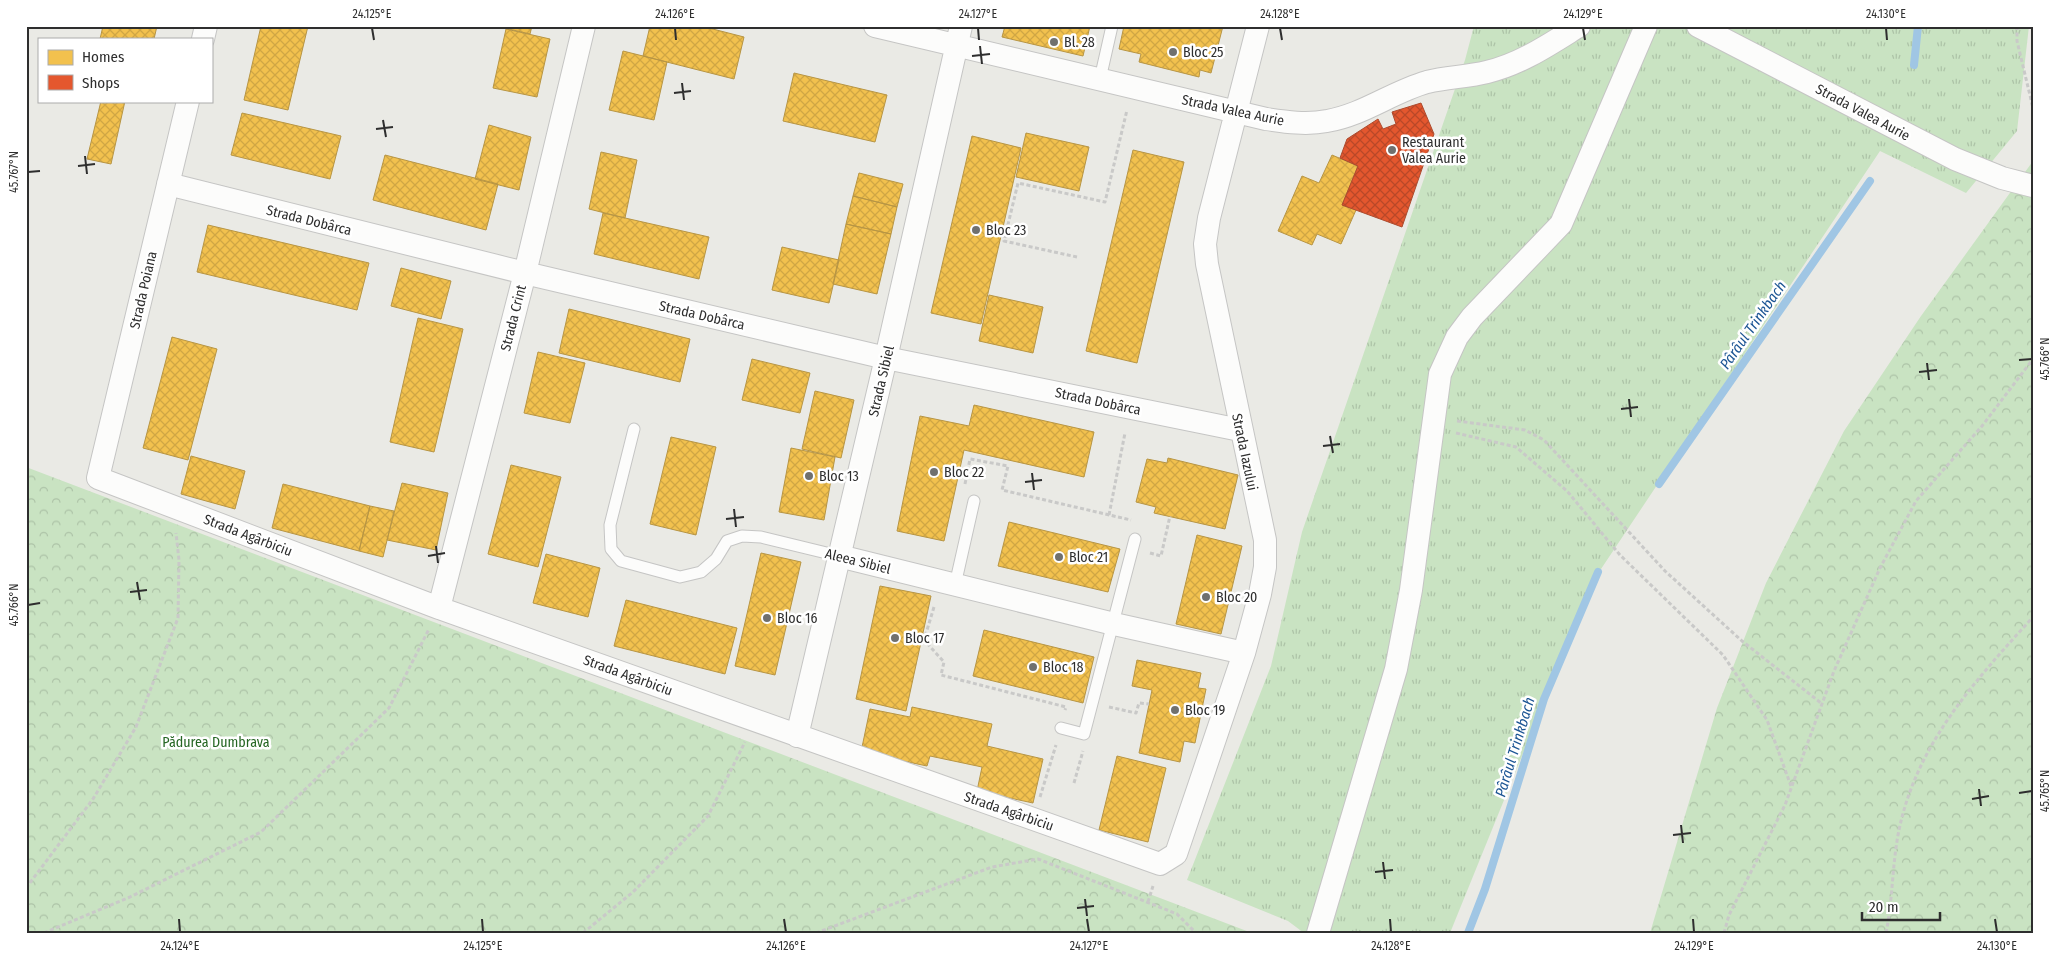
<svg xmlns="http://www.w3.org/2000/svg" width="2059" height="959" font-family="'Fira Sans Condensed',sans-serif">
  <defs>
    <pattern id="grass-tufts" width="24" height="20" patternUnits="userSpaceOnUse" patternTransform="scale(1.25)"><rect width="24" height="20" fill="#c9e3c2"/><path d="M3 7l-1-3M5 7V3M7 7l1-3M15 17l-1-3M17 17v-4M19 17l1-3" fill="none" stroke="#adc3a7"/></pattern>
    <pattern id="forest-crowns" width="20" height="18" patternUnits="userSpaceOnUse" patternTransform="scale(1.25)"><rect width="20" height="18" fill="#c9e3c2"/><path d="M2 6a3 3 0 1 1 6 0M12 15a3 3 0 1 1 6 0" fill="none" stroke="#adc3a7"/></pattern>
    <pattern id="homes-cross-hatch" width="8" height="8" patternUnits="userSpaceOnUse" patternTransform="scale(1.25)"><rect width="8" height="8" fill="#f2c14e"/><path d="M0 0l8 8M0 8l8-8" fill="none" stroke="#d0a644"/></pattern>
    <pattern id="shops-cross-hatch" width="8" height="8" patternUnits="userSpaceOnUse" patternTransform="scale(1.25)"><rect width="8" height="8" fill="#e4572e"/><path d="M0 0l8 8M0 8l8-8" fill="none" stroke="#b94828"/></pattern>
  </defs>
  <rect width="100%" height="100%" fill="#eaeae5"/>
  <path fill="url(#grass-tufts)" d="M1474 26H2029L2017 131 1966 193 1880 151 1593 581 1450 933H1304L1288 921 1187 880 1271 666 1302 532 1465 60Z"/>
  <path fill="url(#forest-crowns)" d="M2033 161V933H1650L1717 708 1766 583 1844 431 1921 316Z
    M26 467 1252 933H26Z"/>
  <path fill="url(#homes-cross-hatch)" stroke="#b79544" d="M103 26H157L154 39H100Z
    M261 26H308L288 110 244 100Z
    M496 26H532L530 34Z
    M650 26H701L744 37 734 79 643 56Z
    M1005 26H1090L1083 56 1002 37Z
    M1124 26H1223L1211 73 1200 70 1199 77 1139 62 1141 54 1119 49Z
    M506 29 550 39 537 97 493 88Z
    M623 51 667 62 654 120 609 110Z
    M794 73 887 95 875 142 783 121Z
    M101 101H125L111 164 87 159Z
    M242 113 341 136 330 179 231 155Z
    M489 125 531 137 519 190 475 179Z
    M1026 133 1089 147 1079 191 1016 177Z
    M972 136 1021 148 981 324 931 313Z
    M1133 150 1184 162 1137 363 1086 351Z
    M601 152 637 160 625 218 589 209Z
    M385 155 498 184 486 230 373 200Z
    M1332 155 1358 166 1342 205 1356 210 1341 244 1317 234 1312 245 1278 231 1302 176 1319 183Z
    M859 173 903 184 897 207 853 196Z
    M853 196 897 207 891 234 846 224Z
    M603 213 709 237 699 279 594 254Z
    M846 224 891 234 877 294 833 284Z
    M208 225 369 263 357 310 197 272Z
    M782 247 839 260 829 303 772 290Z
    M401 268 451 281 441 319 391 306Z
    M989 295 1043 307 1033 353 979 341Z
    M569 309 690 339 680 382 559 353Z
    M418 318 463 329 434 452 390 442Z
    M172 337 217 349 188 460 143 448Z
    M538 352 585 363 570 423 524 413Z
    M752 359 810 373 800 413 742 400Z
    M815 391 854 400 841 458 802 449Z
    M974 405 1094 432 1084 477 964 450 944 541 897 531 920 416 969 426Z
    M671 437 716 447 696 535 650 524Z
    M791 448 835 457 824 520 779 512Z
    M191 456 245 471 235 509 181 494Z
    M1168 458 1238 475 1225 529 1154 513 1156 507 1136 502 1147 459 1167 463Z
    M511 465 561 477 538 567 488 554Z
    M402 483 448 493 436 550 387 540Z
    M283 484 370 506 359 551 272 528Z
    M370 506 394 511 383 557 359 551Z
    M1009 522 1120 549 1108 592 998 566Z
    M1197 535 1242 546 1221 634 1176 624Z
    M761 553 801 562 775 675 735 666Z
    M546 554 600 568 588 617 533 603Z
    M880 586 931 596 906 711 856 699Z
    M626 600 737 628 725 674 614 646Z
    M984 630 1094 657 1083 703 973 676Z
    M1137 660 1201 673 1198 688 1206 689 1195 743 1184 741 1180 762 1139 753 1152 690 1132 686Z
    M912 707 992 724 987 746 1043 759 1033 803 977 791 982 767 930 756 927 766 861 752 870 709 910 717Z
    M1117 756 1166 768 1148 842 1099 830Z"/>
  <path fill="url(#shops-cross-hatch)" stroke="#ad4b2e" d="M1421 103 1434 134 1402 227 1342 205 1358 166 1340 158 1347 139 1378 119 1383 129 1396 124 1392 112Z"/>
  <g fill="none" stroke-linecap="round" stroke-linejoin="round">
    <path stroke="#a0c6e4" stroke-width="8" d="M1914 65 1918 26
      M1659 484 1870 181
      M1468 933 1485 889 1544 699 1598 572"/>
    <g stroke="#c5c5c4" stroke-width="13">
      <path id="service" d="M1100 79 1112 26
        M634 429 610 525 611 549 621 561 680 577 701 572 716 559 727 541 742 536 761 537 839 556
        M955 585 974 501
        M1061 728 1084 734 1135 539"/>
    </g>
    <g stroke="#c5c5c4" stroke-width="24">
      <path id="minor" d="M875 26 1266 119C1286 122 1307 125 1327 121 1363 115 1392 92 1427 82 1447 77 1467 77 1487 72 1521 64 1550 44 1579 26
        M1698 26 1955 159 2002 178 2033 186
        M203 39 206 26
        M188 101 98 478 439 608 1160 864 1176 854 1244 653 1260 594 1265 567V540L1207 264 1205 244 1209 218 1258 26
        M168 184 525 273 886 358 1240 430
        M839 556 1114 624 1244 653
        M439 608 525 273 584 26
        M797 736 886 358 961 26
        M1318 933 1396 669 1411 590 1440 374 1457 337 1472 317 1561 224 1646 26"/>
    </g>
    <path stroke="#c9c9c8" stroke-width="3" stroke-dasharray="4 2.5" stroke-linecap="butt" d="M2017 26V41L2033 108
      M1077 257 1004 241 1018 183 1105 202 1127 110
      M1457 421 1525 430 1544 440 1665 571 1742 641 1821 703
      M1456 433 1516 447 1567 491 1620 555 1723 655 1767 720 1791 786
      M965 484 970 459 1008 466 1002 490 1131 520
      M1109 515 1125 433
      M1150 553 1161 556 1170 516
      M934 607 924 640 944 662 941 675 1066 707 1065 710
      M1109 707 1136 713 1139 703 1149 704
      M1074 783 1083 751
      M1040 797 1056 745
      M26 888 93 799 136 727 178 618 179 560 176 533
      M1148 902 1153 886
      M44 933 130 897 261 832 389 708 429 629
      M583 933 633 892 708 816 745 742
      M816 933 992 867 1038 859 1177 914 1196 933
      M1724 933 1729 915 1785 805 1834 671 1880 568 1916 501 1982 426 2033 359
      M1886 933C1893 899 1892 864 1899 830 1917 743 1975 681 2033 617"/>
    <use href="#service" stroke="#fcfcfb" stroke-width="11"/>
    <use href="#minor" stroke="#fcfcfb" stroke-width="22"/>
  </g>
  <path fill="none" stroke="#2e2e2e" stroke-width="2" d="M372 28 374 40M675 28 676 40M978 28 979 40M1280 28 1282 40M1583 28 1585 40M1886 28 1887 40M980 46 982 64M972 56 990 54M682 83 684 100M674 93 691 91M383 120 386 137M376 129 393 127M85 156 87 174M78 166 95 164M28 172 40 171M2019 360 2032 359M1927 363 1929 380M1919 372 1937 370M1629 399 1631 417M1621 409 1638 407M1330 436 1333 453M1323 446 1340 444M1032 473 1034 490M1025 482 1042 480M734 509 736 527M726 519 744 517M436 546 438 563M428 556 445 553M137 582 140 600M130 592 147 590M28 605 40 603M1979 789 1981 806M2019 793 2032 791M1972 799 1989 796M1681 825 1683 843M1673 835 1691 833M1383 862 1385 879M1375 872 1393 870M1085 899 1087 916M1077 908 1094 906M179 919 180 932M482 919 483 932M784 919 786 932M1087 919 1089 932M1390 919 1391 932M1693 919 1694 932M1995 919 1997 932"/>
  <g fill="#70706e" stroke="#fff" stroke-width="2">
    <circle cx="1054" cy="42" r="5"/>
    <circle cx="1173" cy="52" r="5"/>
    <circle cx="1392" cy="150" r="5"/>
    <circle cx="976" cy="230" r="5"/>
    <circle cx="934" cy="472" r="5"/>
    <circle cx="809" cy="476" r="5"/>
    <circle cx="1059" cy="557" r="5"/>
    <circle cx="1206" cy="597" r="5"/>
    <circle cx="767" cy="618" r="5"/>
    <circle cx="895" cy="638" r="5"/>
    <circle cx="1033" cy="667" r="5"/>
    <circle cx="1175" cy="710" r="5"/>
  </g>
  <g text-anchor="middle" stroke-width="5" stroke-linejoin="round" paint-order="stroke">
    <g font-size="14" fill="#2e2e2e" stroke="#fff" text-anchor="start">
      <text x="1064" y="47">Bl. 28</text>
      <text x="1183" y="57">Bloc 25</text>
      <text x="1402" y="147">Restaurant<tspan x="1402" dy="16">Valea Aurie</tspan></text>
      <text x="986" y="235">Bloc 23</text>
      <text x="944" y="477">Bloc 22</text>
      <text x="819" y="481">Bloc 13</text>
      <text x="1069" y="562">Bloc 21</text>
      <text x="1216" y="602">Bloc 20</text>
      <text x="777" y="623">Bloc 16</text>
      <text x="905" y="643">Bloc 17</text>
      <text x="1043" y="672">Bloc 18</text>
      <text x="1185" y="715">Bloc 19</text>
    </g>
    <g font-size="14" fill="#2e2e2e" stroke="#fff">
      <text transform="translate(1233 110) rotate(12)" y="5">Strada Valea Aurie</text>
      <text transform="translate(1863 112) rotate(28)" y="5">Strada Valea Aurie</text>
      <text transform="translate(309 220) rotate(14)" y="5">Strada Dobârca</text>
      <text transform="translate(143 290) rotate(-77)" y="5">Strada Poiana</text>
      <text transform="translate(702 315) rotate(13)" y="5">Strada Dobârca</text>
      <text transform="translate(513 318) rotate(-76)" y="5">Strada Crint</text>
      <text transform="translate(881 381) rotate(-77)" y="5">Strada Sibiel</text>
      <text transform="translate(1098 401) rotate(12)" y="5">Strada Dobârca</text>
      <text transform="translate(1245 452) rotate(78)" y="5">Strada Iazului</text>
      <text transform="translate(248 535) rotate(21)" y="5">Strada Agârbiciu</text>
      <text transform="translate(858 561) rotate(14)" y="5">Aleea Sibiel</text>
      <text transform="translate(628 675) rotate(20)" y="5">Strada Agârbiciu</text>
      <text transform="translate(1009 811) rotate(19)" y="5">Strada Agârbiciu</text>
    </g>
    <g font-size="14" fill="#256623" stroke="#fff">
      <text x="216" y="747">Pădurea Dumbrava</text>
    </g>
    <g font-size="15" font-style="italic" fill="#1c5594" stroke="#fff">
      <text transform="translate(1753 325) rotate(-55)" y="5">Pârâul Trinkbach</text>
      <text transform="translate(1515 747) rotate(-73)" y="5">Pârâul Trinkbach</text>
    </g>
  </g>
  <rect width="2059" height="959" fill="none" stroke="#ffffff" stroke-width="55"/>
  <rect x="38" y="38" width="175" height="65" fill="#ffffff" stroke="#ababab"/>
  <rect x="48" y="50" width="25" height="15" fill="#f2c14e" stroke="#ababab"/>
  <text x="82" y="62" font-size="15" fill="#2e2e2e">Homes</text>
  <rect x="48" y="75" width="25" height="15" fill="#e4572e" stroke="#ababab"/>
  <text x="82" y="88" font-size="15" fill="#2e2e2e">Shops</text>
  <path d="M1862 912v8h78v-8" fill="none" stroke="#2e2e2e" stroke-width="2.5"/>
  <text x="1869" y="912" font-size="15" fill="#2e2e2e" stroke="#ffffff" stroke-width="4" paint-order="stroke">20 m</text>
  <rect x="28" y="28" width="2004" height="904" fill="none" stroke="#2e2e2e" stroke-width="2"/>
  <g font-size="12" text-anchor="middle" fill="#2e2e2e">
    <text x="372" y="18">24.125°E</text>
    <text x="675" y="18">24.126°E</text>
    <text x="978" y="18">24.127°E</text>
    <text x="1280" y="18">24.128°E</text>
    <text x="1583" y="18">24.129°E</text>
    <text x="1886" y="18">24.130°E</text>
    <text transform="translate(14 172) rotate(-90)" y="4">45.767°N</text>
    <text transform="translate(2045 359) rotate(-90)" y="4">45.766°N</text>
    <text transform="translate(14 605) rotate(-90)" y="4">45.766°N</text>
    <text transform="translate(2045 791) rotate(-90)" y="4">45.765°N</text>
    <text x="180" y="950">24.124°E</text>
    <text x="483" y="950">24.125°E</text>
    <text x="786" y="950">24.126°E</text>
    <text x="1089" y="950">24.127°E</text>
    <text x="1391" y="950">24.128°E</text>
    <text x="1694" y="950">24.129°E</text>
    <text x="1997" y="950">24.130°E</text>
  </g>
</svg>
